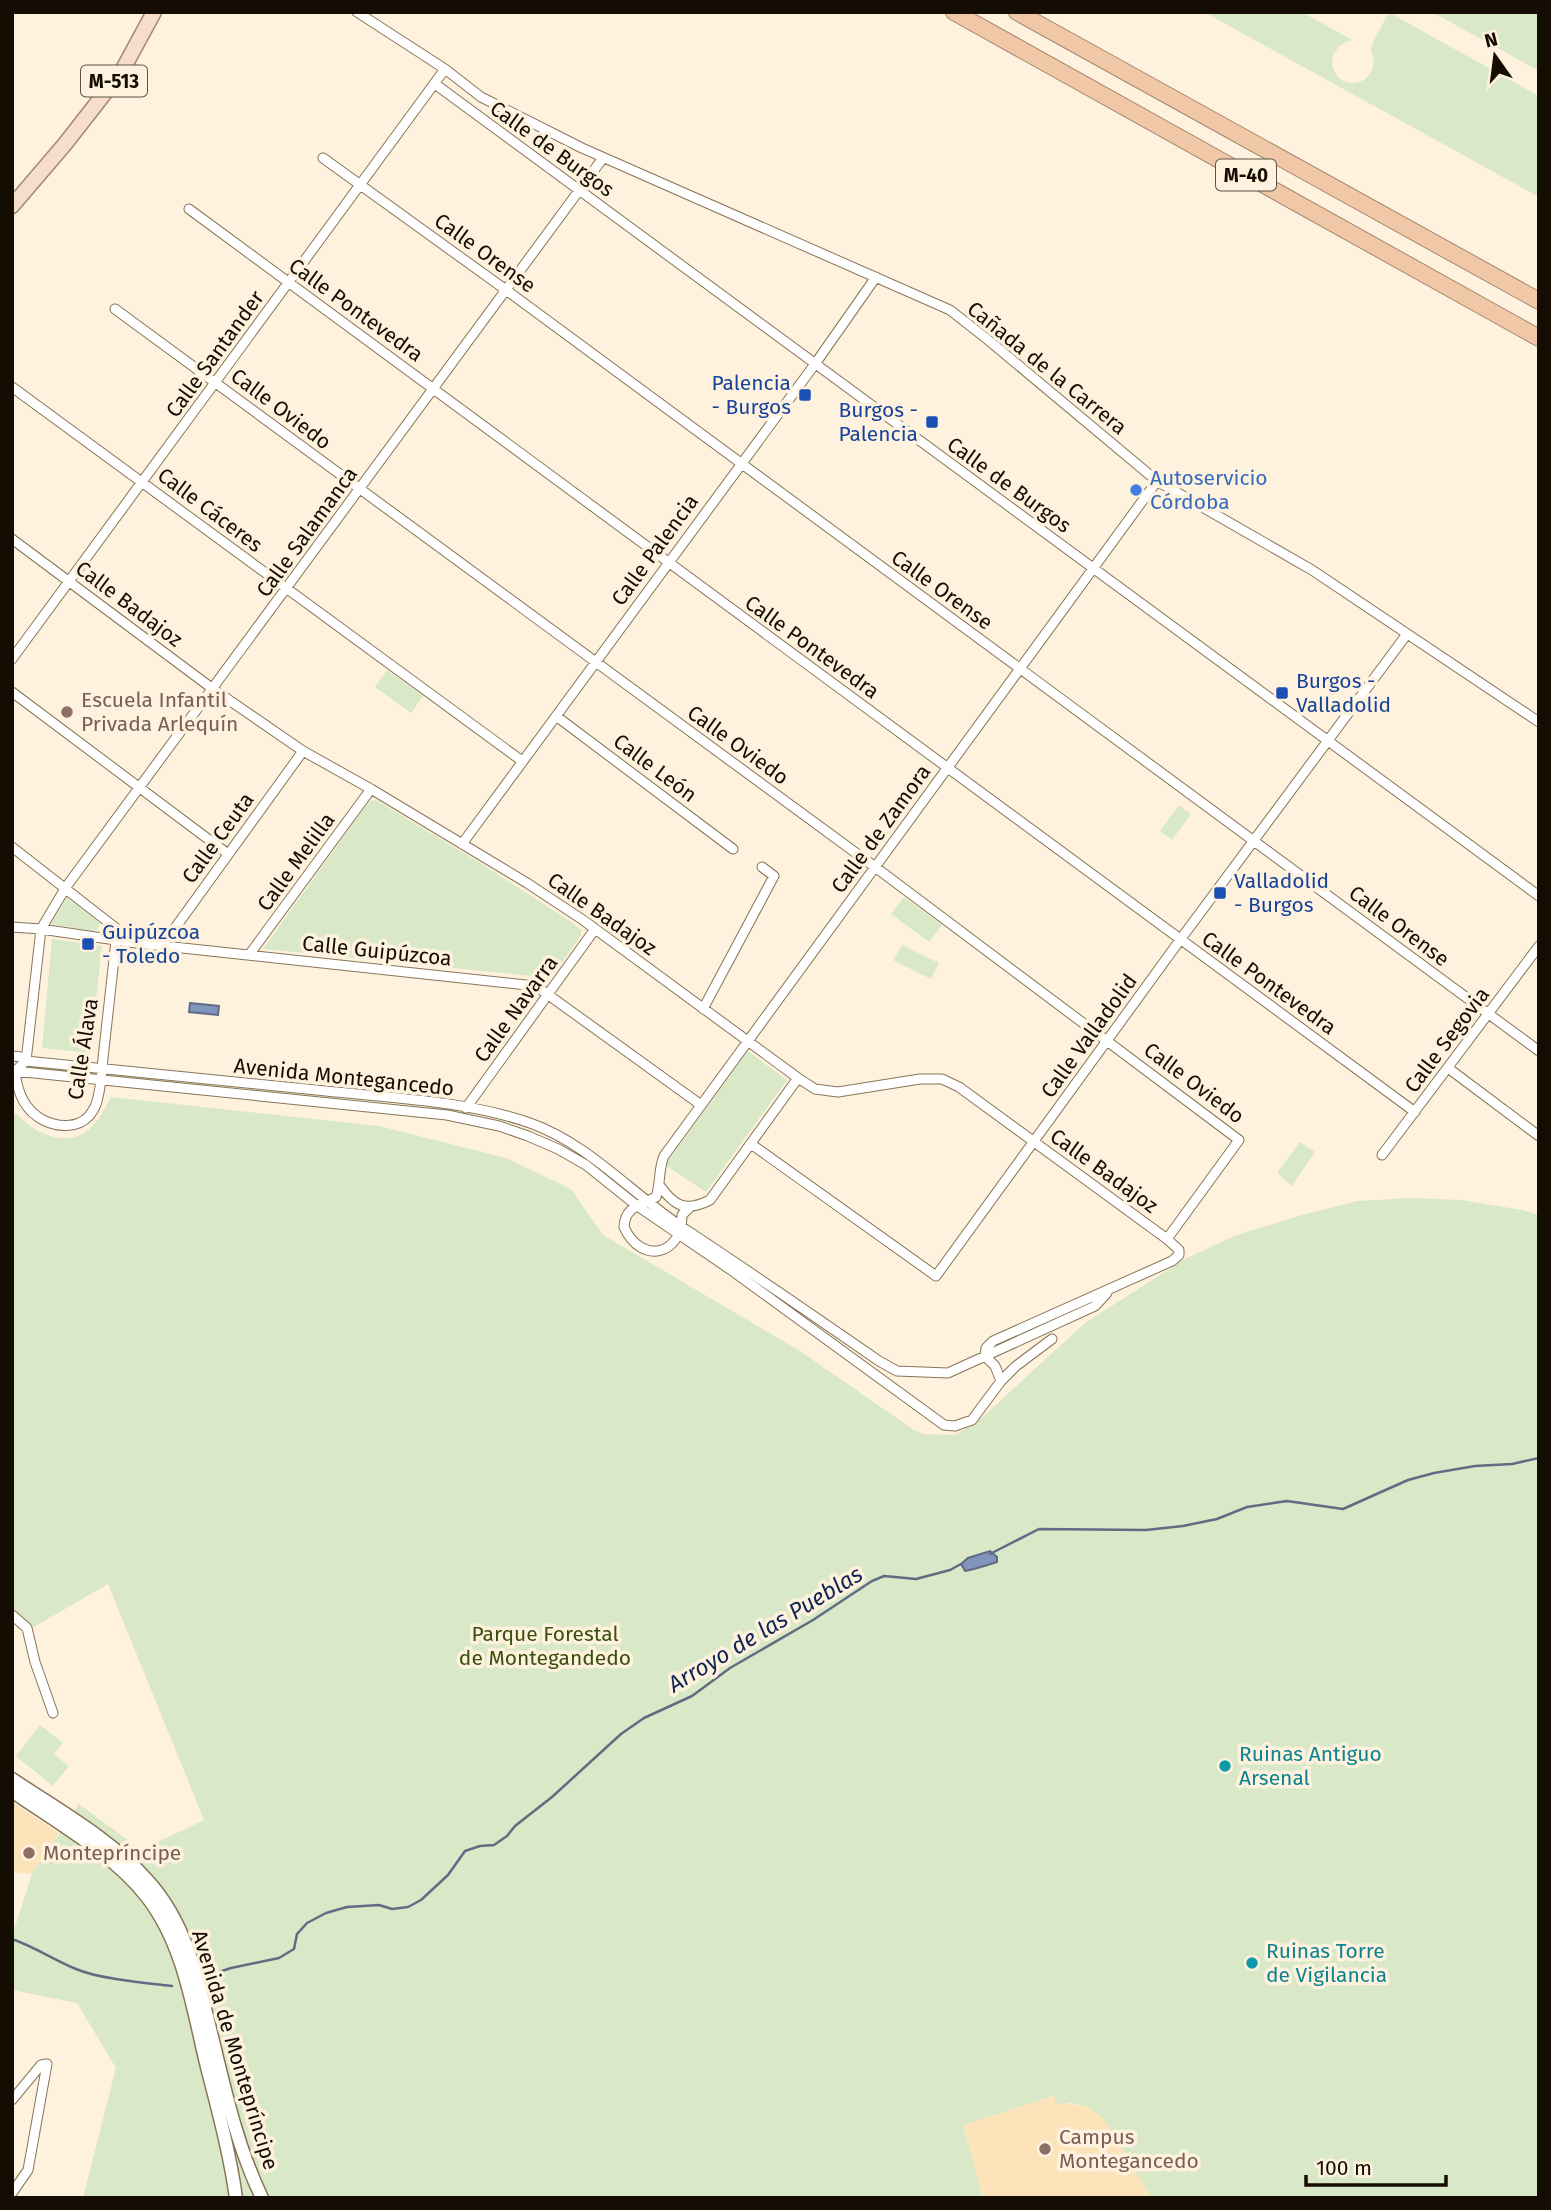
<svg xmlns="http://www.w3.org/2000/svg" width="1551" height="2210" font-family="'Fira Sans',sans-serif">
  <rect width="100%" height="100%" fill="#fef2de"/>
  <path fill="#fce3ba" d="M12 1802 59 1833 32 1874 12 1872Z
    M1055 2096 1066 2103 1087 2107 1103 2118 1152 2198H983L963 2125Z"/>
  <path fill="#d9e8c6" d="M1204 12H1302L1352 40C1347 42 1342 43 1338 48 1325 61 1335 84 1354 83 1368 82 1376 69 1373 56 1373 54 1371 52 1371 50 1371 43 1384 23 1387 15L1392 14 1539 96V197Z
    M1432 12H1539V71Z
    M387 670 423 696 411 713 375 687Z
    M376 800 477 861 573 923 581 930V935L551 978 263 949 369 801Z
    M1179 805 1191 814 1172 840 1160 831Z
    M67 897 96 920 100 924 97 930 91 931 51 924Z
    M904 897 942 925 929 942 891 914Z
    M52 939 102 946 90 1053 42 1048Z
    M902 945 939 963 931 979 893 960Z
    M748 1051 787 1080 706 1192 665 1165Z
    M111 1097 379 1126 506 1158 571 1189 603 1235 800 1351 914 1430 923 1434 954 1435 975 1424 1085 1323 1185 1259 1234 1236 1302 1215 1357 1201 1412 1198 1461 1200 1522 1210 1539 1215V2198H1152L1103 2118 1087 2107 1072 2103 1056 2104 1054 2096 963 2125 983 2198H83L116 2068 77 2003 12 1990V1936L32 1874 79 1804 141 1850 204 1820 108 1584 34 1627 12 1615V1112C21 1116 29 1127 38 1131 78 1150 95 1130 111 1097Z
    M1300 1142 1315 1152 1292 1186 1277 1173Z
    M40 1725 63 1743 54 1754 69 1766 53 1786 16 1756Z"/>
  <path fill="#8094bc" stroke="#606c84" stroke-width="2" d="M190 1003 219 1006 218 1015 189 1012Z
    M990 1551 997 1557V1562C991 1564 970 1570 965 1571L961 1564 968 1558Z"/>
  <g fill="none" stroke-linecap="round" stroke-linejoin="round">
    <path stroke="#606c84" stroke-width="2.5" d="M990 1554 1039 1529 1146 1530 1183 1526 1217 1519 1247 1507 1287 1501 1343 1509 1408 1480 1434 1473 1475 1466 1512 1464 1539 1458
      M12 1939C35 1947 54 1960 76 1969 99 1979 146 1983 172 1986
      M210 1975 231 1968 279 1958 294 1949 297 1934 307 1923 326 1913 347 1907 379 1905 392 1909 408 1907 421 1900 448 1875 465 1851 480 1846 494 1845 507 1836 515 1826 552 1797 621 1734 644 1718 692 1696 730 1668 813 1620 872 1581 884 1576 916 1579 950 1570 961 1564"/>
    <g stroke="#887557" stroke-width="11">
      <path id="street" d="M357 12 445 69 481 97 582 148 950 310 987 339 1157 481 1312 570 1539 722
        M435 84 1539 896
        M323 158 506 290 1539 1051
        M189 209 1415 1112
        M115 309 875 867 1239 1140 1167 1239
        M12 387 522 761
        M12 539 213 689 303 751 371 789 527 883 583 920 798 1078 815 1089 838 1092 920 1079H942L959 1087 1167 1239 1179 1250V1255L1172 1261 993 1341 986 1348 985 1356
        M12 659 445 69
        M12 692 228 854
        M556 716 733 849
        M462 844 815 364 876 277
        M12 847 135 943
        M12 927 41 929 136 943 536 986 701 1105
        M116 941C112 977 108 1013 104 1049 102 1065 102 1081 98 1097 97 1104 93 1111 89 1116 77 1129 57 1127 43 1120 24 1110 17 1092 15 1071L26 1061 41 929 66 887 603 158
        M162 946 303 751
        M249 955 371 789
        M703 1009 774 876 762 867
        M12 1056 21 1057 26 1061C126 1071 226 1081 326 1091 393 1098 467 1101 530 1123 589 1144 631 1193 682 1227 749 1271 814 1316 879 1361L897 1371 948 1373 1095 1306 1107 1293
        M1448 1068 1539 1136
        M14 1071 447 1115 499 1126 528 1136 558 1149 586 1165 636 1205 734 1272 944 1425 955 1426 972 1420 1001 1381 1016 1366 1052 1339
        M466 1108 595 929
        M751 1144 936 1276 1180 940 1407 634
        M1382 1155 1539 946
        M660 1186C675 1207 686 1212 710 1200L798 1078
        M690 1207 682 1215C682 1256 641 1265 624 1227 625 1207 640 1205 656 1197 661 1183 658 1170 664 1156L1157 481
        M985 1356 995 1366 1001 1381
        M12 1615 27 1628 35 1662 53 1713
        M12 2100 41 2065 47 2064 28 2170 12 2193"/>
    </g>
    <g stroke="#887557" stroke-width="15">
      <path id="secondary" d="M12 1779C58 1810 111 1839 148 1881 188 1925 199 1985 213 2041 226 2095 238 2148 262 2198
        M12 1791C56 1822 114 1854 147 1897 184 1944 193 2010 207 2067 218 2110 230 2154 236 2198"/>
    </g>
    <g stroke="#a4876e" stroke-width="17">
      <path id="primary" d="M12 206 65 144 122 71 154 12"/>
    </g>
    <g stroke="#a4876e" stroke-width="18">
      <path id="highway" d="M954 12 1539 338
        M1017 12 1539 301"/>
    </g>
    <use href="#street" stroke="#fff" stroke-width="9"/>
    <use href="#secondary" stroke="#fff" stroke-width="12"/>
    <use href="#primary" stroke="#f7deca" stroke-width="14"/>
    <use href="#highway" stroke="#f1c8a7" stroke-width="16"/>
  </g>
  <g fill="#1a4fb4" stroke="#fef2de" stroke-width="2.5">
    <rect x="798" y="388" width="14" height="14" rx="3.5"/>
    <rect x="925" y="415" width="14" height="14" rx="3.5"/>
    <rect x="1275" y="686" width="14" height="14" rx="3.5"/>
    <rect x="1213" y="886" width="14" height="14" rx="3.5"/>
    <rect x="81" y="937" width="14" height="14" rx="3.5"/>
  </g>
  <circle fill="#3f7fe0" stroke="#fef2de" stroke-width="2.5" cx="1136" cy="490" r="7"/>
  <g fill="#8d6e63" stroke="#fef2de" stroke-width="2.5">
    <circle cx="67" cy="712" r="7"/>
    <circle cx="29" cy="1853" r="7"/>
    <circle cx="1045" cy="2149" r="7"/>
  </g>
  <g fill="#0f9aa8" stroke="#fef2de" stroke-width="2.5">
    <circle cx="1225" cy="1766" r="7"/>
    <circle cx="1252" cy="1963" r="7"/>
  </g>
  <g text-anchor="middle" stroke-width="7" stroke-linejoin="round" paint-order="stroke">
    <g fill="#fef2de" stroke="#5b5245" stroke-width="2">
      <rect x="81" y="65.5" width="66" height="31" rx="5"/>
      <rect x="1216" y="159.5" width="60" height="31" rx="5"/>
    </g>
    <g font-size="19" font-weight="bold" fill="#150d03">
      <text x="114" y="88">M-513</text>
      <text x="1246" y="182">M-40</text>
    </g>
    <g font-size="21" fill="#150d03" stroke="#fef2de">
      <text transform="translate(552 149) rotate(36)" y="7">Calle de Burgos</text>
      <text transform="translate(485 253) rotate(36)" y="7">Calle Orense</text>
      <text transform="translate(356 310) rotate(36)" y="7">Calle Pontevedra</text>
      <text transform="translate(215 354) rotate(-54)" y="7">Calle Santander</text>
      <text transform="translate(1047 368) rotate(39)" y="7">Cañada de la Carrera</text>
      <text transform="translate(281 409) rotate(37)" y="7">Calle Oviedo</text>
      <text transform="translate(1009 485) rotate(36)" y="7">Calle de Burgos</text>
      <text transform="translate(210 510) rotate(37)" y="7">Calle Cáceres</text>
      <text transform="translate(307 532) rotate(-54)" y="7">Calle Salamanca</text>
      <text transform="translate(655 550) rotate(-54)" y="7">Calle Palencia</text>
      <text transform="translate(942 590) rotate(36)" y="7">Calle Orense</text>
      <text transform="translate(129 604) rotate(37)" y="7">Calle Badajoz</text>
      <text transform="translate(812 647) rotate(36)" y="7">Calle Pontevedra</text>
      <text transform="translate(738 745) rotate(36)" y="7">Calle Oviedo</text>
      <text transform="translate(655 768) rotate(37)" y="7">Calle León</text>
      <text transform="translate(881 829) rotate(-54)" y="7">Calle de Zamora</text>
      <text transform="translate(218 838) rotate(-54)" y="7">Calle Ceuta</text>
      <text transform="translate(296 862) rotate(-54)" y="7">Calle Melilla</text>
      <text transform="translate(602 914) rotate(35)" y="7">Calle Badajoz</text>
      <text transform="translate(1399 926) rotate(37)" y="7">Calle Orense</text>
      <text transform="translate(377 951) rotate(6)" y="7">Calle Guipúzcoa</text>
      <text transform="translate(1269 983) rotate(36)" y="7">Calle Pontevedra</text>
      <text transform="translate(516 1009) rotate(-54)" y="7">Calle Navarra</text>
      <text transform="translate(1089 1036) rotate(-54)" y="7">Calle Valladolid</text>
      <text transform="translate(1447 1040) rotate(-53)" y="7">Calle Segovia</text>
      <text transform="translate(83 1049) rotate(-81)" y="7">Calle Álava</text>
      <text transform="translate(344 1077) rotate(6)" y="7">Avenida Montegancedo</text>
      <text transform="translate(1194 1083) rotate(37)" y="7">Calle Oviedo</text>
      <text transform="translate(1104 1171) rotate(36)" y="7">Calle Badajoz</text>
      <text transform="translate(235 2050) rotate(73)" y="7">Avenida de Montepríncipe</text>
    </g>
    <g font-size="21" fill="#164399" stroke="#fef2de" text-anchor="start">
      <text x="791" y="390" text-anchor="end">Palencia<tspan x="791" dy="24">- Burgos</tspan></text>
      <text x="918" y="417" text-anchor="end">Burgos -<tspan x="918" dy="24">Palencia</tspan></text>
      <text x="1296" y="688">Burgos -<tspan x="1296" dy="24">Valladolid</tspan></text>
      <text x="1234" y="888">Valladolid<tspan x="1234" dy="24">- Burgos</tspan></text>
      <text x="102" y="939">Guipúzcoa<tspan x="102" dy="24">- Toledo</tspan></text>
    </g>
    <g font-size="21" fill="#366cbe" stroke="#fef2de" text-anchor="start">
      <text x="1150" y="485">Autoservicio<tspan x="1150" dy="24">Córdoba</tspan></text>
    </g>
    <g font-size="21" fill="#785e54" stroke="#fef2de" text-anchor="start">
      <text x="81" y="707">Escuela Infantil<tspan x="81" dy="24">Privada Arlequín</tspan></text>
      <text x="43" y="1860">Montepríncipe</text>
      <text x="1059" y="2144">Campus<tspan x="1059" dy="24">Montegancedo</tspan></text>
    </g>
    <g font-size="21" fill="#394f0b" stroke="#fef2de">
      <text x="545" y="1641">Parque Forestal<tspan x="545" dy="24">de Montegandedo</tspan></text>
    </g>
    <g font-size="21" fill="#0d838f" stroke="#fef2de" text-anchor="start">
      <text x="1239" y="1761">Ruinas Antiguo<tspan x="1239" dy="24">Arsenal</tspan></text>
      <text x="1266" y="1958">Ruinas Torre<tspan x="1266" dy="24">de Vigilancia</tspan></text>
    </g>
    <g font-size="23" font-style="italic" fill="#0f2556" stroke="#fef2de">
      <text transform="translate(765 1629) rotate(-31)" y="8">Arroyo de las Pueblas</text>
    </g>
  </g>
  <rect width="1551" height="2210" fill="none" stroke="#150d03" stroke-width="28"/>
  <g transform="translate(1495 56) rotate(346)" stroke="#fef2de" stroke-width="5" paint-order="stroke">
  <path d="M0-5L12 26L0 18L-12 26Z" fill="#150d03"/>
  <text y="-10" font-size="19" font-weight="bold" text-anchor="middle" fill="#150d03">N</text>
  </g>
  <path d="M1306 2175v10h140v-10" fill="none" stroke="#150d03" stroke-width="3.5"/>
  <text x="1316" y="2175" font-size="21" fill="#150d03" stroke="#fef2de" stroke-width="5" paint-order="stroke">100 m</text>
</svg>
